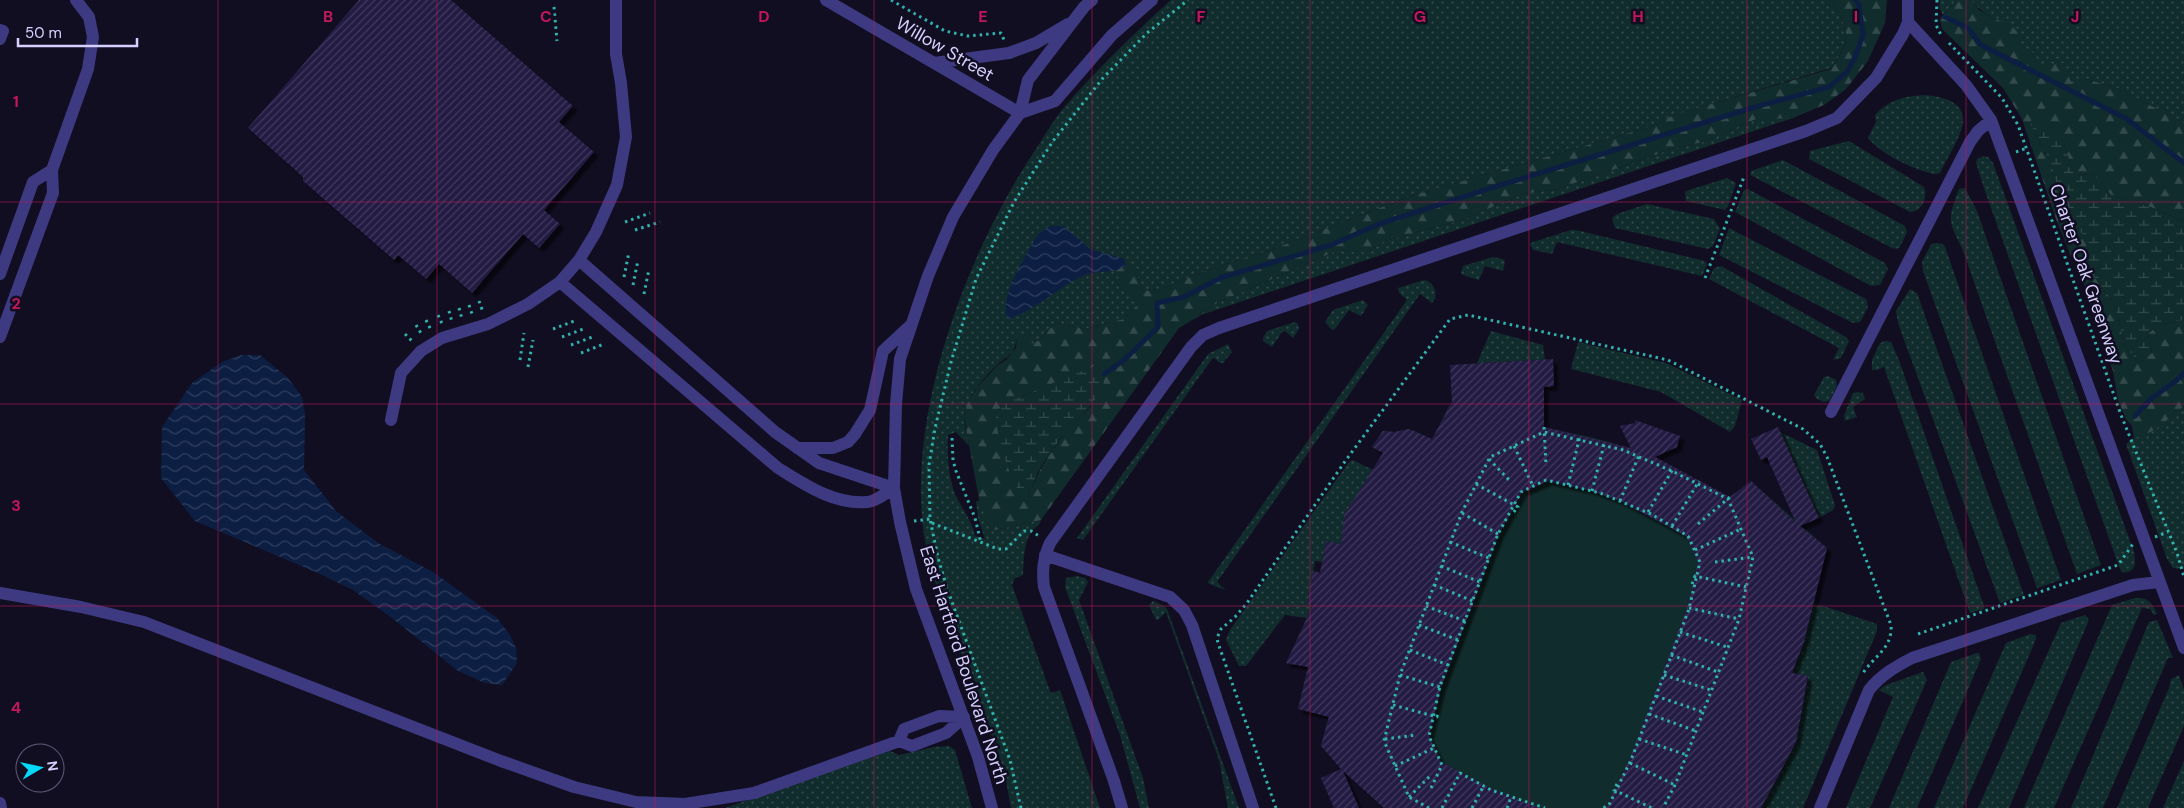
<svg xmlns="http://www.w3.org/2000/svg" width="2184" height="808" font-family="'DM Sans',sans-serif">
  <defs>
    <pattern id="grass-dots" width="8" height="8" patternUnits="userSpaceOnUse" patternTransform="scale(1.25)"><rect width="8" height="8" fill="#112c2c"/><path d="M2 2h.1M6 6h.1" fill="none" stroke="#334a4c" stroke-width="1.8" stroke-linecap="round"/></pattern>
    <pattern id="forest-firs" width="22" height="20" patternUnits="userSpaceOnUse" patternTransform="scale(1.25)"><rect width="22" height="20" fill="#112c2c"/><path d="M5 1l3.5 6h-7zM16 11l3.5 6h-7z" fill="#334a4c"/></pattern>
    <pattern id="wetland-marsh" width="20" height="14" patternUnits="userSpaceOnUse" patternTransform="scale(1.25)"><rect width="20" height="14" fill="#112c2c"/><path d="M1 5h8M5 5V1M11 12h8M15 12V8" fill="none" stroke="#334a4c"/></pattern>
    <pattern id="water-waves" width="16" height="10" patternUnits="userSpaceOnUse" patternTransform="scale(1.25)"><rect width="16" height="10" fill="#0c1f43"/><path d="M0 5q4-4 8 0t8 0" fill="none" stroke="#2f3e5f"/></pattern>
    <pattern id="building-hatch" width="6" height="6" patternUnits="userSpaceOnUse" patternTransform="scale(1.25)"><rect width="6" height="6" fill="#231a43"/><path d="M-1 1l2-2M0 6l6-6M5 7l2-2" fill="none" stroke="#423a5f"/></pattern>
    <filter id="shadow"><feDropShadow dx="4.5" dy="4.5" stdDeviation="1" flood-color="#0009"/></filter>
  </defs>
  <rect width="100%" height="100%" fill="#120e22"/>
  <path fill="url(#grass-dots)" d="M1171 0H1830C1850 30 1852 39 1831 68L1675 115 1653 126 1408 197 1268 251 1205 271 1161 289 1143 291 1137 275C1130 288 1127 294 1137 305L1124 319 1084 329 1058 323C1046 330 1044 339 1032 344L1017 336C1015 356 1009 354 996 366 983 379 964 399 964 419 964 427 968 437 969 446L956 432 948 435C947 454 948 475 955 494 962 509 972 520 975 536L985 539 978 518 976 502 979 500 991 531 1041 520 1039 525C1023 534 1024 559 1023 575L1015 578 1012 585 1050 691 1052 693 1060 690 1100 808H1011L1005 775 997 750C983 712 968 674 954 635 942 602 929 570 924 535 906 411 969 247 1038 146 1045 134 1053 122 1061 111 1095 71 1132 35 1171 0Z
    M1940 0H2184V123L2117 88 2086 79 2075 86 2070 80 2038 66 2033 53 2016 43 2012 26C1996 20 1983 14 1971 1L1955 2 1943 15 1939 7Z
    M1926 95C1988 102 1957 138 1940 173L1936 174C1917 172 1879 153 1868 138L1876 122 1875 115C1890 99 1905 96 1926 95Z
    M1773 117 1793 118 1201 315 1179 328 1217 303 1338 250 1358 252 1369 251 1385 241 1465 219 1522 194 1558 189 1672 149 1703 142 1756 119Z
    M1849 141 1924 187C1928 197 1922 212 1910 212L1809 159 1810 151Z
    M1983 156 1988 157 1993 163 2130 541C2135 551 2141 575 2122 572L2120 569 1985 191 1976 163 1977 159Z
    M1783 160 1905 226 1907 232 1900 247 1897 249 1892 248 1750 175 1751 171Z
    M1727 178 1736 183 1728 206 1725 210 1686 201 1685 192 1689 190Z
    M1965 188 1977 211 2101 565 2077 574 1962 248C1947 219 1948 219 1959 189Z
    M1748 189 1885 263 1888 269 1880 285 1871 286 1735 212 1744 190Z
    M1647 204 1714 219 1720 229 1713 246 1708 249 1615 228 1612 218 1617 214Z
    M1729 228 1866 299 1868 307 1860 322 1853 323 1719 255Z
    M1571 230H1576L1705 261 1707 264 1702 276 1557 242 1552 254 1533 250 1530 244 1533 242Z
    M1937 243 1943 244 1945 247 2061 580 2037 588 1923 271 1922 262 1931 244Z
    M1493 257 1503 259 1505 262 1503 271 1485 266 1479 280 1463 275 1461 273 1463 266Z
    M1721 266 1846 337 1849 341 1841 358 1833 360 1839 348 1709 279 1714 268Z
    M1424 280C1433 282 1437 290 1435 299L1432 303 1420 294 1217 582 1226 590 1209 584 1208 582 1407 300 1399 293 1398 288Z
    M1910 289 1917 293 2024 595 2000 603 1898 323 1896 311Z
    M1363 300 1368 305 1361 316 1349 310 1335 329 1332 330 1325 322 1333 310Z
    M1295 322 1298 324 1299 329 1293 338 1285 331 1282 332 1272 347 1263 341V338L1267 331Z
    M1491 331 1543 345 1545 360 1477 363Z
    M1885 341 1891 342 1899 360 1984 606V609L1970 613 1969 610 1884 367 1877 370H1872V360L1880 343Z
    M1578 342 1666 363 1742 400 1735 426 1730 432 1661 392 1571 369Z
    M1228 344 1232 352 1223 363H1220L1214 358 1212 359 1083 540 1077 538 1208 354Z
    M1828 376 1836 380 1837 386 1829 401 1824 402 1817 399 1814 395 1824 377Z
    M1857 392 1863 393 1865 399 1853 407 1857 417 1845 421 1844 416 1853 393Z
    M2184 406V569L2173 568 2167 559 2126 444 2134 438 2155 429Z
    M1780 432 1817 450 1835 505 1833 510 1819 518Z
    M1353 460 1373 470 1345 515 1341 544 1326 541 1322 562 1315 561 1307 604 1313 605 1307 618 1285 615 1246 666H1239L1226 640 1230 630 1349 462Z
    M1077 576 1085 578 1088 582 1079 600 1143 778 1149 808H1140L1120 735 1065 587 1066 578Z
    M2135 598C2148 597 2152 602 2157 614L2154 615 2150 609 2142 608 2054 808H2024L2112 605Z
    M1153 601 1164 606 1167 609 1239 808H1228L1219 760 1166 612 1158 620H1156L1149 605Z
    M1814 603 1877 624V631L1803 808H1761L1796 742 1808 677 1793 673 1804 642Z
    M2085 615 2089 620 2009 808H1978L2061 623Z
    M2157 620 2173 658H2168L2103 808H2071L2149 622Z
    M2030 634 2036 635V639L1963 808H1934L2006 643Z
    M1977 653H1979L1981 659 1917 808H1889L1951 662Z
    M1923 672 1927 680 1870 808H1846L1893 697 1879 690 1886 685Z
    M2179 675 2184 690V726L2148 808H2117L2169 688 2171 679Z
    M949 746 955 750 972 808H725L888 750 899 755 934 747Z
    M2184 761V808H2163Z"/>
  <path fill="url(#forest-firs)" fill-rule="evenodd" d="M1830 0H1887L1885 23 1868 61 1846 89 1824 105 1793 118 1756 119 1703 142 1672 149 1558 189 1522 194 1465 219 1385 241 1369 251 1358 252 1338 250 1217 303 1179 328 1041 520 991 531 980 504 964 418 967 402 980 384 998 365 1006 360 1016 348 1017 336 1028 334 1032 344C1046 338 1044 331 1058 323L1084 329 1124 319 1137 305 1130 298 1129 290 1121 285 1116 271 1126 265 1124 259 1136 273 1143 291 1161 289 1205 271 1268 251 1408 197 1653 126 1674 115 1831 69C1852 39 1850 30 1830 0ZM1094 367 1100 368 1092 405 1064 434 1042 466 1028 495 1022 396Z
    M1964 0 1971 1 1979 10 1991 17 2012 26 2022 38 2017 43 2033 53 2038 65 2065 63 2070 80 2075 85 2086 79 2117 88 2184 123V221L2153 208 2111 195 2094 175 2074 174 2064 145 2030 123 2051 163 2065 214 2085 236 2091 273 2114 303 2125 345 2139 363 2152 353 2148 334 2158 325 2184 320V406C2170 417 2153 435 2134 438L2132 426 2126 419 2118 400 2113 371 2093 310C2082 295 2086 268 2071 256L2056 219 2022 119 2003 88 1942 29 1940 19 1955 2Z"/>
  <path fill="url(#wetland-marsh)" d="M2033 118 2064 145 2074 174 2094 175 2111 195 2153 208 2184 221V320L2158 325 2148 334 2152 353 2139 363 2125 345 2114 303 2091 273 2085 237 2065 214 2051 163 2030 123Z
    M1094 366C1128 377 1069 427 1060 439 1054 449 1046 458 1040 468 1036 476 1033 485 1029 493 1027 496 1026 496 1023 498 1009 478 995 434 996 411L1008 402Z"/>
  <path fill="#112c2c" d="M1544 403V427C1569 433 1595 437 1619 445 1658 458 1693 478 1730 497L1751 481 1827 548 1804 642 1741 808H1384L1341 769 1321 746 1330 710 1298 709 1308 667 1286 663 1313 605 1307 604 1313 571 1321 573 1326 541 1341 543 1345 515 1383 453 1372 447 1383 431 1395 432 1409 429 1426 436 1424 442 1430 444 1449 406Z"/>
  <path fill="url(#water-waves)" d="M1050 226H1064L1090 249 1124 259 1126 265C1115 274 1102 270 1089 274 1062 282 1039 310 1008 319 998 297 1024 260 1035 239L1039 233Z
    M241 355H260L288 378 302 397 305 414 304 470 336 511 378 543 433 572 497 618 510 635 516 648 517 663 502 685 485 683 458 671 392 618 353 590 318 573 195 521 161 478 162 427 192 383 222 362Z"/>
  <g fill="none" stroke-linecap="round" stroke-linejoin="round">
    <path stroke="#0c1f43" stroke-width="5" d="M1945 17 1968 28 1981 45 2127 119 2184 163
      M1104 374 1124 360 1158 327 1157 303 1184 297 1220 278 1331 245 1379 224 1491 188 1755 107 1829 87 1847 72 1856 55 1863 35 1859 5 1855 0
      M2135 416 2152 398 2176 381 2184 373"/>
  </g>
  <path fill="url(#building-hatch)" filter="url(#shadow)" d="M359 0H451L573 106 559 122 594 152 544 210 560 224 539 248 523 234 472 293 439 264 426 279 398 255 394 260 303 181V177L248 128Z
    M1553 359 1554 386 1544 387V427L1631 448 1620 426 1635 423V420L1680 436 1677 447 1655 457 1730 497 1751 481 1796 523 1767 457 1761 460 1751 439 1778 427 1819 518 1800 526 1827 548 1804 642 1792 673 1808 676 1796 742 1761 808H1606L1630 758 1687 608 1698 562 1686 536 1669 527 1620 501 1592 491 1548 481 1522 492 1499 534 1441 687 1429 736 1441 762 1490 788 1540 808H1384L1343 771 1359 808H1334L1321 778 1341 769 1321 746 1329 717 1298 709 1308 667 1286 663 1313 605 1307 604 1313 571 1320 573 1326 541 1341 544 1344 515 1383 453 1372 447 1383 431 1395 432 1409 429 1432 439 1452 402 1450 365Z"/>
  <g fill="none" stroke-linecap="round" stroke-linejoin="round">
    <path stroke="#30b2ad" stroke-width="3" stroke-dasharray="2.5 4" stroke-linecap="butt" d="M891 0 945 31 968 36 1001 33 1004 40
      M1937 0 1936 25 1941 35
      M554 7 557 41
      M1949 43 2002 98 2018 125 2121 415 2177 553 2184 577
      M2016 152 2027 148
      M625 222 650 213
      M635 230 660 222
      M624 277 629 252
      M1705 278 1744 177
      M633 285 638 260
      M644 294 649 269
      M479 301 483 312
      M469 305 473 317
      M459 308 462 319
      M449 311 452 322
      M438 315 443 326
      M426 320 431 330
      M416 325 422 335
      M553 329 577 320
      M405 334 413 342
      M562 337 586 328
      M571 345 595 336
      M581 353 604 344
      M520 360 524 333
      M528 367 533 340
      M1544 427 1546 466
      M952 438 953 460 956 471 975 518 981 543
      M1514 446 1533 486
      M1489 459 1511 482
      M1476 484 1518 507 1513 513
      M1568 485 1580 436
      M1592 491 1605 441
      M1620 501 1640 453
      M1648 512 1674 467
      M1462 513 1498 534
      M914 521 930 519
      M932 523 998 549H1006L1024 531H1031L1039 536
      M1698 524 1730 497
      M1672 526 1699 481
      M2155 537 2168 532
      M1450 542 1489 558
      M1695 550 1741 529
      M1715 562 1753 557
      M1441 566 1480 582
      M1692 584 1695 576 1746 587
      M1434 585 1473 601
      M1426 606 1465 621
      M1689 608 1739 619
      M1419 625 1458 640
      M1680 632 1727 647
      M1918 634 2118 565 2133 544
      M1410 650 1448 665
      M1671 655 1718 672
      M1400 675 1440 687
      M1664 675 1711 690
      M1656 696 1703 712
      M1393 705 1437 717 1438 711
      M1649 714 1696 731
      M1385 739 1416 735
      M1639 739 1687 755
      M1630 763 1675 785
      M1395 766 1434 748
      M1617 784 1614 790 1652 808
      M1431 788 1442 765 1429 736 1440 686 1498 534 1521 492 1546 480 1600 493 1651 514 1688 536 1700 562 1689 609 1664 675 1631 760 1609 805 1603 808
      M1409 797 1432 774
      M1021 808 1010 760 948 591 938 558 930 519 929 465 935 428 951 362 976 279 1014 202 1053 141 1103 78 1147 33 1188 0
      M1276 808 1218 643 1217 638 1221 629 1235 617 1247 603 1346 460 1450 319 1468 315 1668 360 1803 429 1820 444 1827 457 1891 625C1893 649 1872 657 1862 675
      M1429 808 1409 797 1384 741 1400 675 1462 512 1490 457 1544 432 1623 450 1672 471 1728 499 1753 557 1739 619 1675 785 1663 808
      M1442 808 1460 773 1491 790 1545 808
      M1472 808 1484 785
      M1507 808 1511 797"/>
    <path stroke="#3e3a81" stroke-width="12" d="M826 0 1020 113
      M1908 22 1966 85 1991 120 2184 648
      M0 30 3 31 0 39
      M934 63 1009 53 1036 43 1068 24
      M1020 113 1055 101 1112 35 1152 0
      M579 260 775 432 819 463 894 488
      M0 274 33 182 52 170
      M560 282 778 468C804 484 834 505 867 502 875 502 887 492 894 488
      M0 337 53 193 52 170 88 69 93 37 89 17 76 0
      M1831 412 1970 142 1978 131 1991 120
      M391 420 401 373 421 351 442 338 488 324 528 304 560 282 579 260 596 232 617 185 626 137 621 83 616 54V0
      M797 448H833L848 442 855 434 870 410 883 351 911 325
      M1045 555 1170 597 1184 610 1192 625 1253 808
      M0 593 81 607 144 622 501 761 574 787 636 802 685 804 754 793 899 741 912 746 946 733 964 717
      M899 741 904 729 939 716 964 717
      M0 803 1 808
      M992 808 978 757 916 589 900 522 894 488 896 404 900 359 928 276 953 217 993 150 1020 113 1028 80 1084 7 1092 0
      M1122 808 1114 781 1044 587C1042 571 1043 559 1050 543L1191 347 1203 335 1219 328 1806 131 1837 118 1876 78 1903 34 1908 22V0
      M1820 808 1869 690C1881 675 1895 667 1912 658L2133 585 2159 582"/>
  </g>
  <path fill="none" stroke="#c2185b" stroke-width="1" stroke-opacity="0.55" d="M218 0V808M437 0V808M655 0V808M874 0V808M1092 0V808M1310 0V808M1529 0V808M1747 0V808M1966 0V808M0 202H2184M0 404H2184M0 606H2184"/>
  <g text-anchor="middle" stroke-width="5" stroke-linejoin="round" paint-order="stroke">
    <g font-size="18" fill="#d6d0fe" stroke="#120e22">
      <text transform="translate(945 49) rotate(30)" y="6">Willow Street</text>
      <text transform="translate(2086 274) rotate(71)" y="6">Charter Oak Greenway</text>
      <text transform="translate(964 665) rotate(72)" y="6">East Hartford Boulevard North</text>
    </g>
  </g>
  <g font-size="16" text-anchor="middle" font-weight="bold" fill="#c2185b" stroke="#120e22" stroke-width="5" stroke-linejoin="round" paint-order="stroke">
    <text x="328" y="22">B</text>
    <text x="546" y="22">C</text>
    <text x="764" y="22">D</text>
    <text x="983" y="22">E</text>
    <text x="1201" y="22">F</text>
    <text x="1420" y="22">G</text>
    <text x="1638" y="22">H</text>
    <text x="1856" y="22">I</text>
    <text x="2075" y="22">J</text>
    <text x="16" y="107">1</text>
    <text x="16" y="309">2</text>
    <text x="16" y="511">3</text>
    <text x="16" y="713">4</text>
  </g>
  <g transform="translate(40 768) rotate(81)"><circle r="24" fill="#120e22" stroke="#605c7a"/>
  <path d="M0-4L9 19L0 12L-9 19Z" fill="#04daf7"/>
  <text y="-8" font-size="14" font-weight="bold" text-anchor="middle" fill="#d6d0fe">N</text>
  </g>
  <path d="M18 38v8h119v-8" fill="none" stroke="#d6d0fe" stroke-width="2.5"/>
  <text x="25" y="38" font-size="15" fill="#d6d0fe" stroke="#120e22" stroke-width="4" paint-order="stroke">50 m</text>
</svg>
